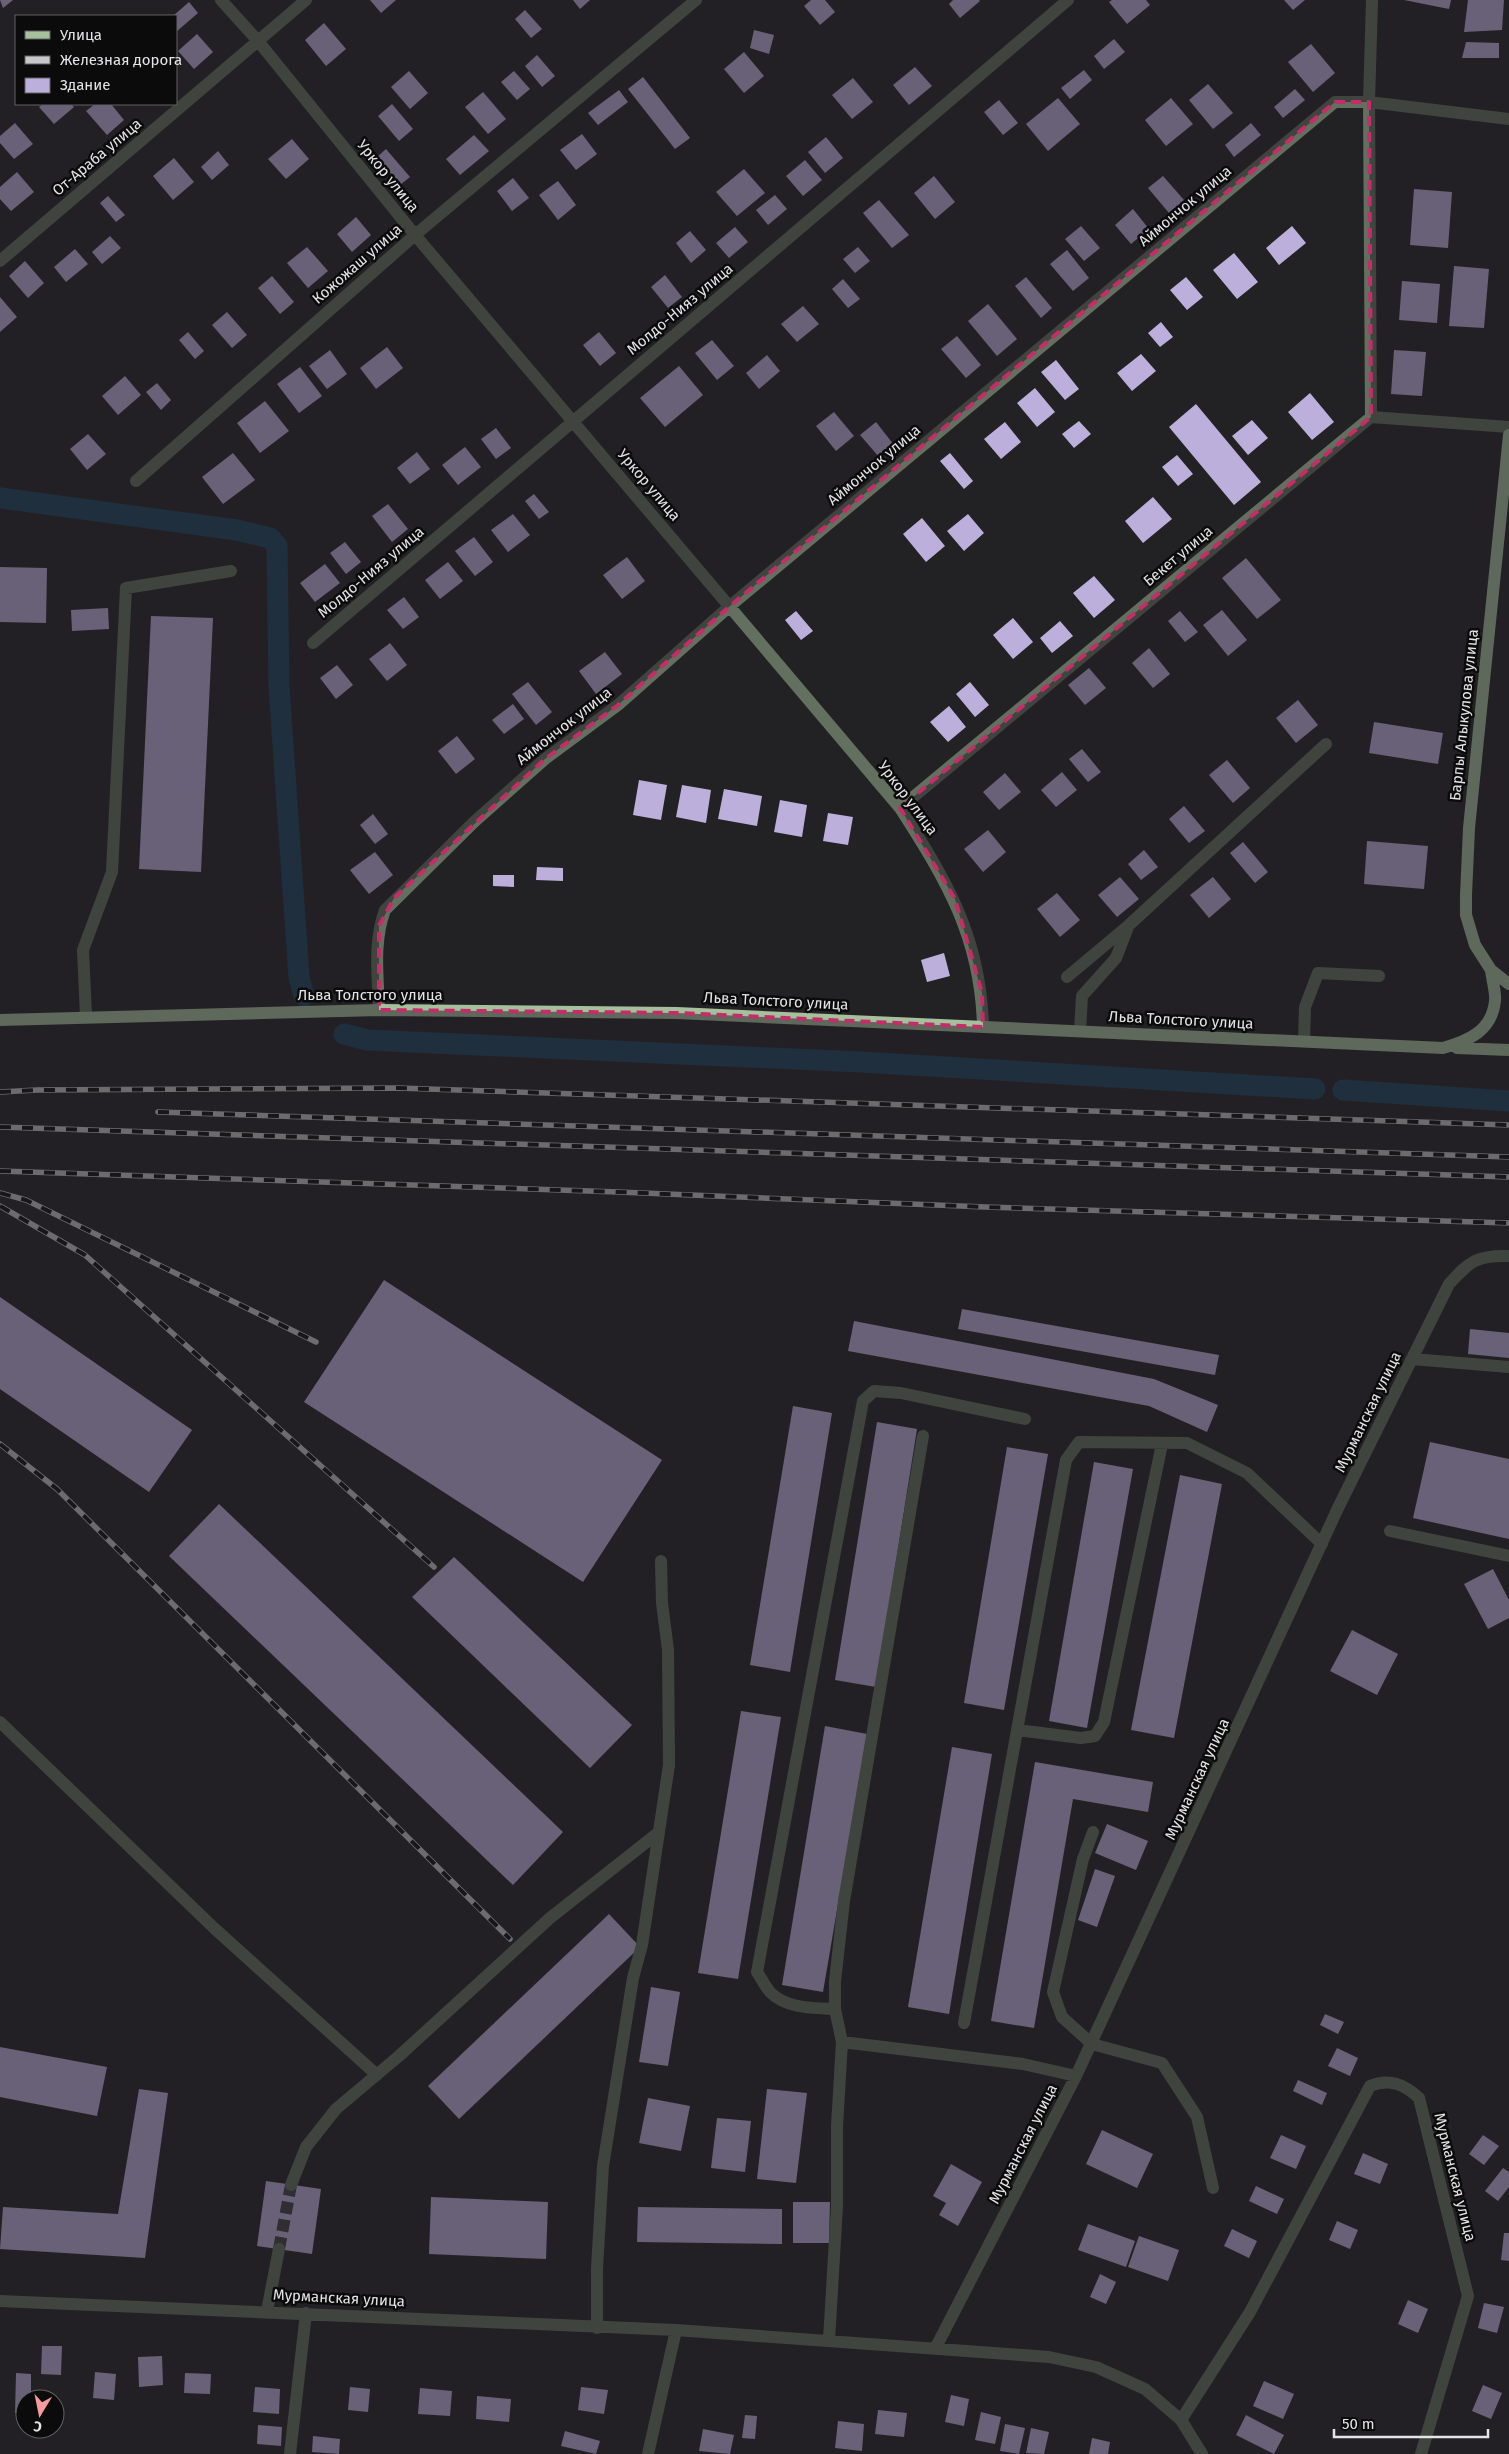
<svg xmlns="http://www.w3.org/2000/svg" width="1509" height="2454" font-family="'Fira Sans',sans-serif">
  <rect width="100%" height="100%" fill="#222124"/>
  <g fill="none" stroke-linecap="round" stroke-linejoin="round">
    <path stroke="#1d405c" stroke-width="21" d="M0 498 237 530 270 538 277 546 279 687 299 977 304 996
      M344 1034 367 1040 861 1062 1315 1089
      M1343 1090 1509 1101"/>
  </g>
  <path fill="#bdafdc" d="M0 0H13L3 8Z
    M370 0H396L381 13Z
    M573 0H590L580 9Z
    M811 0H825L835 12 820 25 804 6Z
    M953 0H979L980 1 960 18 949 4Z
    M1112 0H1146L1150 5 1127 24 1109 2Z
    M1284 0H1305L1293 10Z
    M1404 0H1451L1449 9Z
    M1468 0H1504L1502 30 1464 32Z
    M189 2 198 13 176 32V16H173Z
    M525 10 542 29 531 38 515 19Z
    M324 23 346 49 326 66 305 40Z
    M754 30 774 35 769 54 750 48Z
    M197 34 213 52 194 69 178 51Z
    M1114 39 1125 52 1104 69 1094 56Z
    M1466 42 1499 43V58H1462Z
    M1311 44 1335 73 1313 92 1288 62Z
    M744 52 764 76 744 93 724 69Z
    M537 55 555 76 542 87 525 66Z
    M915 67 932 86 909 105 893 85Z
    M1084 70 1092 80 1070 99 1061 88Z
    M409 71 428 93 410 109 391 87Z
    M514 71 530 89 517 100 501 82Z
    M643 77 690 138 675 149 628 89Z
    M853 78 873 102 852 119 832 95Z
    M1208 84 1233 113 1213 129 1189 100Z
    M1295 89 1305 100 1283 118 1274 107Z
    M619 90 628 102 598 125 588 113Z
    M483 92 506 119 488 134 465 107Z
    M1058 98 1080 124 1048 151 1026 124Z
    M1171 98 1193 124 1166 146 1145 120Z
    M999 100 1018 123 1003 135 984 112Z
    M43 104H71L74 107 54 124 39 107Z
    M95 104H111L124 120 107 135 86 111Z
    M392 104 413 129 399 141 378 116Z
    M15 123 33 144 14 159 0 143V136Z
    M1251 123 1261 135 1234 157 1225 145Z
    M582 134 597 154 576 170 560 150Z
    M474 135 489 151 460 175 446 159Z
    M826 137 843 158 825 173 808 152Z
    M292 139 309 159 286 179 268 159Z
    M386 149 410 177 400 185 377 157Z
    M218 151 229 165 212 180 201 167Z
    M174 158 194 182 173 200 153 176Z
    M805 160 822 180 803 196 786 176Z
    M744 169 765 193 737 216 716 192Z
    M17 172 34 192 11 211 0 199V187Z
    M934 176 955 202 935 219 914 193Z
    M1163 176 1184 200 1169 213 1148 188Z
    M513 178 529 198 512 211 497 191Z
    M558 181 576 205 558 220 539 195Z
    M1414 189 1452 192 1448 248 1410 245Z
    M775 195 787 209 768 225 756 210Z
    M108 196 125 215 116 222 100 203Z
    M879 200 909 235 892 248 863 213Z
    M1133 209 1149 229 1131 244 1115 225Z
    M356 217 371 235 352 252 337 234Z
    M1081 226 1100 248 1084 261 1065 239Z
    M1292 226 1306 243 1279 265 1266 248Z
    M735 227 748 242 729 258 716 243Z
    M690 231 706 250 691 263 676 243Z
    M110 236 121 248 102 264 92 252Z
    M307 247 328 271 308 288 287 263Z
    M858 247 870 261 855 273 843 259Z
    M75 249 88 264 66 282 54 267Z
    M1067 250 1089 278 1073 291 1050 264Z
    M1234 253 1258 282 1237 299 1213 270Z
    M25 261 44 283 28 298 9 276Z
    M1454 266 1489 269 1484 328 1449 326Z
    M665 275 682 297 668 308 651 287Z
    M272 276 294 302 280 314 258 288Z
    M1026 277 1052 308 1041 318 1015 286Z
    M1186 277 1203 297 1187 310 1170 290Z
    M843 279 860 299 848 308 832 289Z
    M1402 281 1440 284 1437 323 1399 320Z
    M0 297 17 317 0 332Z
    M988 304 1017 339 997 356 968 321Z
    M803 306 819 324 797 342 781 324Z
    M227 312 247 335 232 348 212 325Z
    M1161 322 1173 337 1160 347 1148 333Z
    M188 332 204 351 195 359 179 340Z
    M599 332 616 353 600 366 583 345Z
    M957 336 981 365 966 378 941 349Z
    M712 340 734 366 717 380 695 353Z
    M387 347 403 368 376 389 360 368Z
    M330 350 347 374 327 389 309 366Z
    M1394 350 1426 352 1422 396 1391 394Z
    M1141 354 1156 371 1132 391 1117 373Z
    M767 355 780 371 759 389 746 373Z
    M1056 360 1079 389 1065 400 1041 372Z
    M679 366 703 395 665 427 640 398Z
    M300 367 322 396 299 413 277 384Z
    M125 376 141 395 118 415 102 396Z
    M157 383 171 400 161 410 146 392Z
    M1035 388 1055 412 1037 427 1017 403Z
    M1310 393 1334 422 1312 440 1288 412Z
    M265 401 289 431 260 453 237 423Z
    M1196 404 1261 482 1234 505 1169 427Z
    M834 412 854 436 836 451 816 426Z
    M1252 420 1268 438 1248 455 1232 436Z
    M1079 421 1091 434 1074 448 1062 434Z
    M876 422 894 445 879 457 860 435Z
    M1005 422 1021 442 1001 459 984 439Z
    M496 428 511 448 496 459 481 439Z
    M88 434 106 454 87 470 70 449Z
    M465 447 481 467 458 485 442 465Z
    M417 452 430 469 410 484 397 468Z
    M233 453 255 480 223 504 202 477Z
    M950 453 973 481 964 489 940 461Z
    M1177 455 1193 474 1178 486 1162 467Z
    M534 494 549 512 539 519 525 501Z
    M1153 497 1172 519 1143 543 1125 521Z
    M388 504 408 529 392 542 372 516Z
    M513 514 530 535 508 552 491 530Z
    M968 514 984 533 964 551 947 531Z
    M922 518 945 546 926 562 903 534Z
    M474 537 493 562 475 576 455 551Z
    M345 542 361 562 346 574 330 553Z
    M627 557 645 581 622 599 603 575Z
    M1246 558 1281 600 1257 619 1222 578Z
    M448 562 463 581 440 599 425 580Z
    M325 564 340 583 315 602 300 583Z
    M0 567 47 568 46 623 0 622Z
    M1094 576 1115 600 1094 618 1073 593Z
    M404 597 419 617 403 629 387 610Z
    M108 608 109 629 72 631 71 610Z
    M1222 610 1247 640 1228 656 1203 625Z
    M796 611 813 631 801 640 785 620Z
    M1180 611 1198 632 1185 642 1168 621Z
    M151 616 213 618 201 872 139 869Z
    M1013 618 1033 642 1013 659 993 635Z
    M1060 621 1073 636 1052 653 1040 638Z
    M390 643 407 665 387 681 369 659Z
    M1149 648 1170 674 1153 688 1132 663Z
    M605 652 622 674 596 694 579 671Z
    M337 665 353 685 336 699 320 678Z
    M1089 668 1106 688 1085 705 1068 685Z
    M528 682 552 712 536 725 512 694Z
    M970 682 989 705 975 717 956 694Z
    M1298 700 1318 725 1296 743 1276 718Z
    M513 704 524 719 504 734 492 720Z
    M949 706 966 727 948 742 930 722Z
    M1374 722 1443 733 1438 764 1369 753Z
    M457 736 475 759 456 774 438 751Z
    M1082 749 1101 772 1088 782 1069 759Z
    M1227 760 1250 788 1233 803 1209 775Z
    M1062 772 1077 790 1056 807 1041 790Z
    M1005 773 1021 792 999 810 983 792Z
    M639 780 667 785 661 820 633 815Z
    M682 785 711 790 706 823 676 817Z
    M724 789 762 796 757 826 718 819Z
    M780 800 807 805 802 837 774 832Z
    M1184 806 1205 831 1189 843 1169 819Z
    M828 813 853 817 848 845 823 841Z
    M373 814 388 834 375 844 360 825Z
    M988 830 1006 852 983 872 964 849Z
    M1367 841 1428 846 1424 889 1364 884Z
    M1243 842 1268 872 1255 883 1230 853Z
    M1144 850 1158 867 1141 880 1128 864Z
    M375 852 393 875 369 894 350 870Z
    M537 867 563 868V881L536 880Z
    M493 875H514V887L493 886Z
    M1120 877 1139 899 1117 917 1098 895Z
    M1213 877 1231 899 1209 918 1190 895Z
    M1057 893 1080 920 1060 937 1037 909Z
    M944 953 950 976 927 982 921 960Z
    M384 1280 662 1460 583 1582 304 1402Z
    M0 1297 192 1430 149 1492 0 1389Z
    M962 1309 1219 1355 1215 1375 958 1329Z
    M854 1321 1154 1379 1218 1405 1207 1432 1149 1406 848 1351Z
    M1470 1329 1509 1333V1358L1468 1354Z
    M793 1406 832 1413 790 1672 750 1665Z
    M877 1422 917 1429 876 1687 835 1680Z
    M1430 1442 1509 1459V1539L1413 1518Z
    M1007 1447 1048 1454 1004 1710 964 1703Z
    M1094 1462 1133 1469 1087 1728 1049 1721Z
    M1180 1475 1222 1484 1174 1738 1131 1730Z
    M219 1504 563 1832 513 1885 169 1556Z
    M454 1557 632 1725 590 1768 412 1597Z
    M1493 1569 1509 1600V1618L1488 1629 1464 1584Z
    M1352 1630 1398 1654 1377 1695 1330 1671Z
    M741 1711 781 1717 738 1979 698 1973Z
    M825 1726 867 1734 823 1992 782 1985Z
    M952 1747 992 1754 949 2014 908 2007Z
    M1035 1762 1153 1782 1148 1812 1073 1799 1034 2028 991 2021Z
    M1107 1824 1148 1841 1136 1870 1095 1853Z
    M1095 1869 1115 1876 1097 1927 1078 1920Z
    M609 1914 640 1947 459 2119 428 2086Z
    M651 1987 680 1992 668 2066 639 2062Z
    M1325 2014 1344 2022 1338 2034 1320 2025Z
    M0 2047 107 2067 97 2116 0 2097Z
    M1337 2048 1358 2058 1350 2076 1328 2066Z
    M1298 2080 1327 2093 1322 2105 1293 2091Z
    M139 2089 168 2093 145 2258 0 2249 3 2207 118 2214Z
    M767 2089 807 2093 796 2183 757 2179Z
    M648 2098 690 2106 681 2151 639 2143Z
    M717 2118 751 2121 745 2172 711 2168Z
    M1102 2130 1153 2154 1137 2188 1086 2164Z
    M1281 2135 1306 2146 1296 2169 1270 2158Z
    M1483 2135 1499 2146 1484 2165 1469 2154Z
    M1363 2153 1388 2164 1380 2184 1354 2174Z
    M951 2164 982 2182 958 2226 939 2215 946 2203 933 2196Z
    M1503 2168 1509 2172V2187L1498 2201 1485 2191Z
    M266 2181 321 2189 312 2254 257 2246Z
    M1256 2186 1284 2199 1277 2214 1249 2201Z
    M431 2197 548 2202 546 2259 429 2254Z
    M793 2202H830L829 2243H793Z
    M638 2207 782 2209V2244L637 2242Z
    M1337 2221 1358 2230 1350 2249 1329 2240Z
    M1088 2224 1135 2241 1126 2267 1078 2250Z
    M1232 2229 1257 2241 1249 2258 1224 2246Z
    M1504 2233H1509V2261L1501 2260Z
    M1139 2236 1179 2250 1168 2281 1128 2267Z
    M1100 2274 1116 2282 1106 2304 1090 2297Z
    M1408 2300 1428 2309 1418 2333 1398 2324Z
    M1484 2303 1504 2307 1497 2333 1478 2328Z
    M42 2346H62L61 2375 41 2374Z
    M162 2356 163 2385 139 2387 138 2357Z
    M95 2372 116 2374 114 2400 93 2398Z
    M16 2373 31 2374V2399H25V2413H15Z
    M185 2373 211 2374 210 2394 184 2393Z
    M1264 2381 1294 2394 1283 2419 1253 2406Z
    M1483 2385 1502 2393 1491 2419 1472 2411Z
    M255 2387 280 2389 279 2414 253 2412Z
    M350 2387 370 2389 368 2412 348 2410Z
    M581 2387 608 2390 604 2414 578 2410Z
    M420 2388 452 2391 450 2416 418 2414Z
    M951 2395 969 2399 964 2426 945 2422Z
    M477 2396 511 2399 509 2422 476 2419Z
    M878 2410 907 2413 904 2437 875 2434Z
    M981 2412 1001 2417 995 2444 975 2440Z
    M745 2415 757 2416 755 2439 742 2438Z
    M1246 2415 1284 2435 1274 2454 1236 2435Z
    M838 2421 864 2424 862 2451 835 2448Z
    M1005 2424 1025 2428 1019 2454 1000 2451Z
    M258 2425 282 2427 281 2446 257 2444Z
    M1031 2428 1049 2432 1044 2454 1026 2453Z
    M703 2429 734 2435 730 2454 699 2451Z
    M565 2431 600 2441 596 2454 561 2446Z
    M313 2436 340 2439 339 2454 312 2452Z
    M1092 2438 1110 2442 1108 2454H1089Z"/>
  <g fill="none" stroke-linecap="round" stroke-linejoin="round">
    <path stroke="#3f3e41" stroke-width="12" stroke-dasharray="12 6" stroke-linecap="butt" d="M279 2249 291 2185"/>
    <path stroke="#64705f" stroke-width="12" d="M221 0 258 41 415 235 900 808C947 881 981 938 983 1027
      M0 261 306 0
      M1371 417 1369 102 1372 0
      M136 481 415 235 696 0
      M313 643 1068 0
      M900 808 1371 417 1509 427
      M1067 977 1129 925 1326 744
      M379 1010C378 976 373 942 385 910L474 822 545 759 618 705 730 606 1335 102H1369L1509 119
      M86 1016 83 950 112 872 126 588 231 571
      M1080 1031 1082 996 1116 958 1128 927
      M1304 1041 1305 1007 1318 973 1379 976
      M1412 1359 1509 1367
      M1390 1531 1509 1556
      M0 1722 214 1928 377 2075
      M1017 1730 1081 1738 1095 1736 1104 1722 1162 1444
      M1093 1832 1083 1859 1053 1992 1062 2017 1092 2044 1162 2063 1197 2117 1213 2188
      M835 2009C815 2008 786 2009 770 1992 765 1986 761 1978 757 1972L863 1401 874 1391 901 1393 1025 1419
      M964 2023 1066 1460 1079 1442 1187 1443 1247 1473 1322 1544
      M842 2042 1023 2064 1076 2076
      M291 2185 306 2147 336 2109 399 2056 550 1918 658 1833
      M0 2301 676 2330 1049 2357 1096 2367 1145 2389 1181 2420 1202 2454
      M267 2311 279 2249
      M597 2328V2268L603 2166 633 1978 642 1945 669 1765 668 1650 662 1603 661 1561
      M829 2340 837 2206V2126L842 2042 835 2009V1981L844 1901 923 1436
      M936 2347 1076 2076 1338 1508 1449 1284C1470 1261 1477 1255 1509 1256
      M1181 2420 1250 2312 1370 2086C1389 2078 1404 2084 1419 2098L1468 2296 1421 2454
      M290 2454 306 2313
      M648 2454 676 2330"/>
    <path stroke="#a6bf9d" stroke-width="12" d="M1509 435 1469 828 1466 895V915L1475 945 1491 970 1509 984
      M0 1020 379 1010 677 1013 1443 1048C1468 1041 1492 1031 1495 1001 1496 992 1492 980 1491 970
      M1457 1048 1509 1050"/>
    <g stroke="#c7c6c8" stroke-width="5.5">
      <path id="rail" d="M0 1092 37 1090 398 1088 1509 1125
        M158 1112 1509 1157
        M0 1127 1509 1177
        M0 1171 618 1192 985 1207 1509 1223
        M0 1193 26 1200 316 1342
        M0 1206 85 1255 434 1567
        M0 1444 57 1489 510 1939"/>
    </g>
    <use href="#rail" stroke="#0b0b0c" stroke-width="4" stroke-dasharray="11" stroke-linecap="butt"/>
  </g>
  <path d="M0 0H1509V2454H0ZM1335 102H1369L1371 417 900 808 955 899 982 993 983 1027 677 1013 379 1010V926L394 898 545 759 618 705 730 606Z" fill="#222124" fill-opacity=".55" fill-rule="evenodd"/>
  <path fill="none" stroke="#c62c69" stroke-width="4" stroke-dasharray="10 6" stroke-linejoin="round" d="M1335 102H1369L1371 417 900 808 955 899 982 993 983 1027 677 1013 379 1010V926L394 898 545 759 618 705 730 606Z"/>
  <g text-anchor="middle" stroke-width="5" stroke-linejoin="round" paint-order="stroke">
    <g font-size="15" fill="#e5e4e6" stroke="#0b0b0c">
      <text transform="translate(97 157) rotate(-40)" y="5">От-Араба улица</text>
      <text transform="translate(388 176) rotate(51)" y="5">Уркор улица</text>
      <text transform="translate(1185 206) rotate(-40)" y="5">Аймончок улица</text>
      <text transform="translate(357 264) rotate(-41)" y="5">Кожожаш улица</text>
      <text transform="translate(680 309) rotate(-40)" y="5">Молдо-Нияз улица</text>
      <text transform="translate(874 465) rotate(-40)" y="5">Аймончок улица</text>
      <text transform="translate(649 485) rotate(50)" y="5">Уркор улица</text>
      <text transform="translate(1178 556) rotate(-40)" y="5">Бекет улица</text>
      <text transform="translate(371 572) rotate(-40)" y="5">Молдо-Нияз улица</text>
      <text transform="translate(1464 715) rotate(-84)" y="5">Барпы Алыкулова улица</text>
      <text transform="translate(564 726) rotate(-38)" y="5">Аймончок улица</text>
      <text transform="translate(908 798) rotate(53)" y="5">Уркор улица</text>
      <text x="370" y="1000">Льва Толстого улица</text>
      <text transform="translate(776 1001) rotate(3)" y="5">Льва Толстого улица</text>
      <text transform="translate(1181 1020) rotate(3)" y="5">Льва Толстого улица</text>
      <text transform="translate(1368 1412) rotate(-64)" y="5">Мурманская улица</text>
      <text transform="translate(1197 1779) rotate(-65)" y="5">Мурманская улица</text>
      <text transform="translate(1023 2144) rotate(-63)" y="5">Мурманская улица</text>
      <text transform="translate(1455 2177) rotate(76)" y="5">Мурманская улица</text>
      <text transform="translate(339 2298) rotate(3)" y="5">Мурманская улица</text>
    </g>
  </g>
  <rect x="15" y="15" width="162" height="90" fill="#0b0b0c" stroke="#626263"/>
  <rect x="25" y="31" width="25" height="8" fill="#a6bf9d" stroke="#626263"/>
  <text x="60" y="40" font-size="15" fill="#e5e4e6">Улица</text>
  <rect x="25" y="56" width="25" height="8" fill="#c7c6c8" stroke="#626263"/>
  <text x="60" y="65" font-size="15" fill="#e5e4e6">Железная дорога</text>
  <rect x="25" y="78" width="25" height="15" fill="#bdafdc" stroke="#626263"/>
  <text x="60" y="90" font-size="15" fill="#e5e4e6">Здание</text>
  <g transform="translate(40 2414) rotate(190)"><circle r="24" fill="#0b0b0c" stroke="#626263"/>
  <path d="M0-4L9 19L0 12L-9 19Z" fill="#f59b9e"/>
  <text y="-8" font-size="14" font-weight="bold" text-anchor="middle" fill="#e5e4e6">С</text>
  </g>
  <path d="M1334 2429v8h154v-8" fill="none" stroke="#e5e4e6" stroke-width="2.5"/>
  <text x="1342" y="2429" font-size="15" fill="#e5e4e6" stroke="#0b0b0c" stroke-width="4" paint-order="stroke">50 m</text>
</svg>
